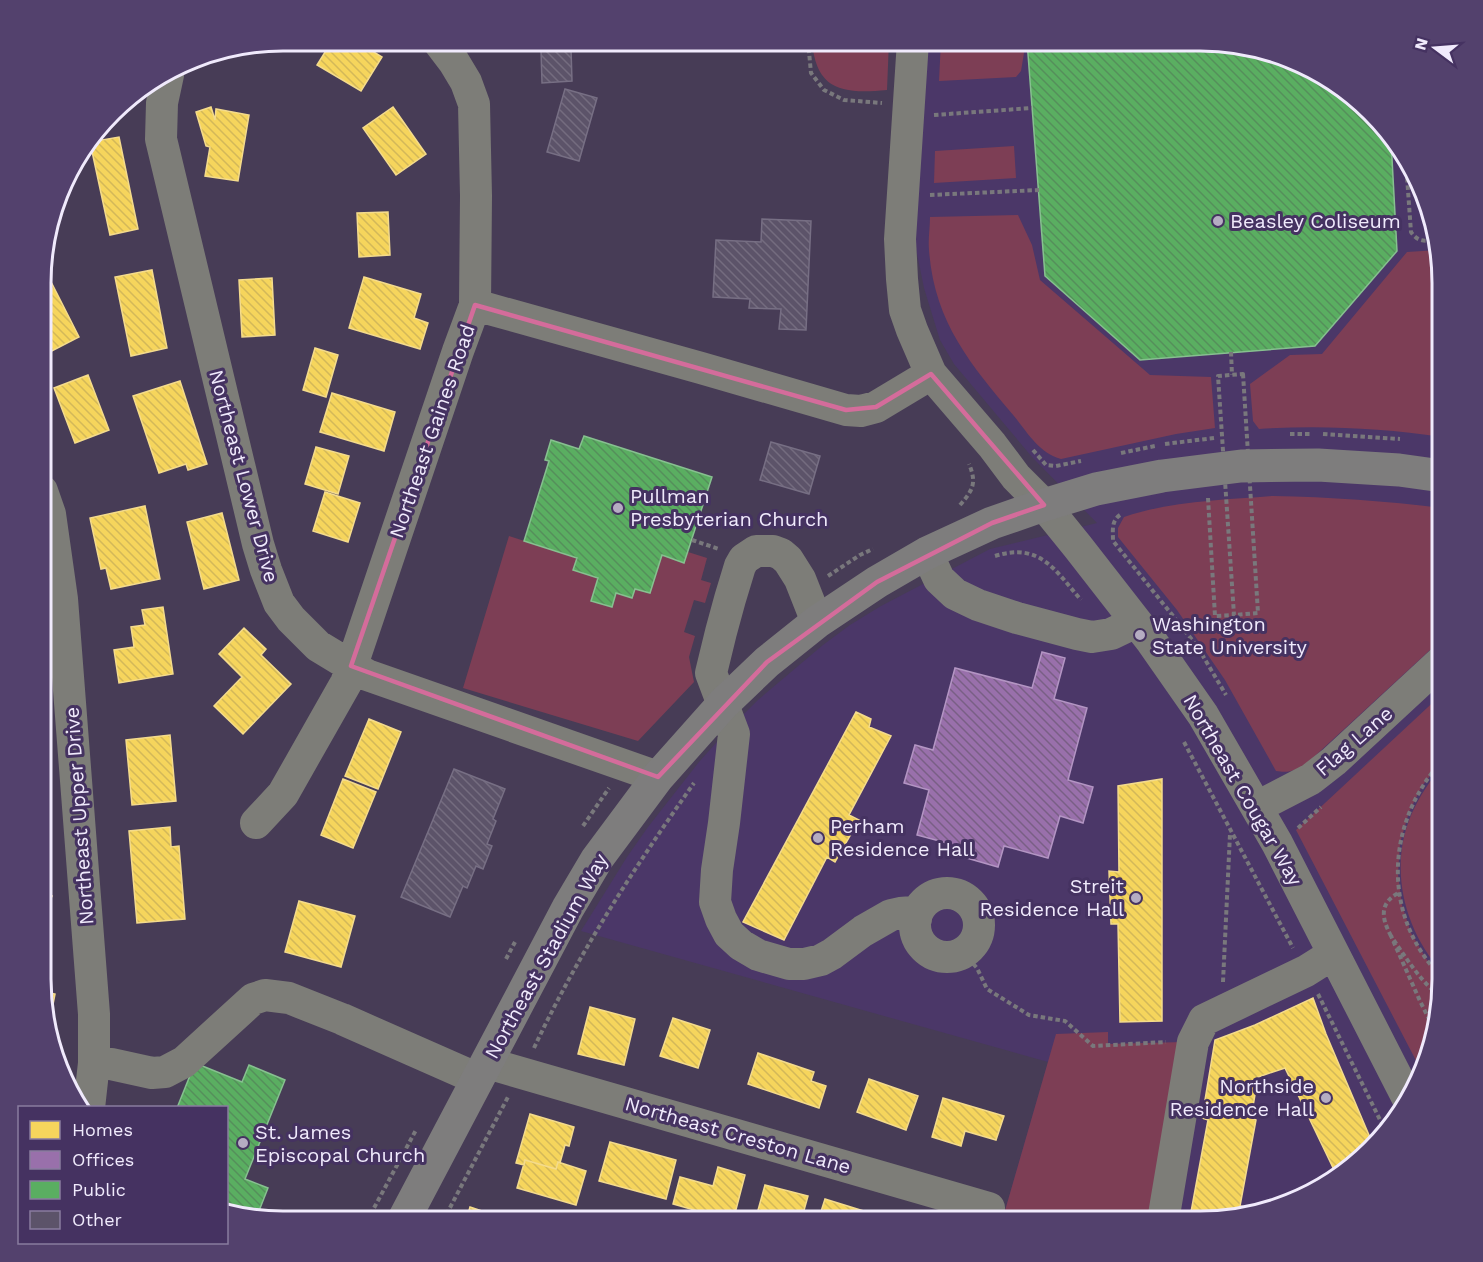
<svg xmlns="http://www.w3.org/2000/svg" width="1483" height="1262" font-family="'Work Sans',sans-serif">
  <defs>
    <pattern id="homes-back-hatch" width="6" height="6" patternUnits="userSpaceOnUse" patternTransform="scale(1.5)"><rect width="6" height="6" fill="#f6d55c"/><path d="M-1 5l2 2M0 0l6 6M5-1l2 2" fill="none" stroke="#d3b859"/></pattern>
    <pattern id="offices-back-hatch" width="6" height="6" patternUnits="userSpaceOnUse" patternTransform="scale(1.5)"><rect width="6" height="6" fill="#9970ab"/><path d="M-1 5l2 2M0 0l6 6M5-1l2 2" fill="none" stroke="#795f85"/></pattern>
    <pattern id="public-back-hatch" width="6" height="6" patternUnits="userSpaceOnUse" patternTransform="scale(1.5)"><rect width="6" height="6" fill="#5aae61"/><path d="M-1 5l2 2M0 0l6 6M5-1l2 2" fill="none" stroke="#558f5b"/></pattern>
    <pattern id="building-back-hatch" width="6" height="6" patternUnits="userSpaceOnUse" patternTransform="scale(1.5)"><rect width="6" height="6" fill="#5c5369"/><path d="M-1 5l2 2M0 0l6 6M5-1l2 2" fill="none" stroke="#746c7f"/></pattern>
  </defs>
  <rect width="100%" height="100%" fill="#473c56"/>
  <path fill="#4b3768" d="M927 41H1216L1307 65 1372 112 1424 190 1442 267V979L1424 1072 1371 1151 1293 1203 1216 1221H1002L1048 1062 581 931 627 857 648 827 699 762 724 734 758 700 823 645 850 625 881 606 990 549 1097 523 1032 457 954 364 940 340 924 288 915 244Z"/>
  <path fill="#7d3e55" d="M812 41H889L887 90C843 94 816 91 812 41Z
    M941 41H1026L1021 71 1016 77 939 81Z
    M1014 146 1016 178 934 183 935 151Z
    M1018 215 1032 245 1040 280 1150 375 1211 377 1215 428 1176 434 1061 459C1039 453 1027 432 1014 416 970 364 934 321 929 250 928 239 930 228 930 217Z
    M1438 250 1442 267V437C1381 428 1320 425 1259 429L1253 421 1250 384 1290 355 1322 354 1407 252Z
    M1273 496C1330 497 1386 501 1442 508V639L1304 766C1293 771 1288 773 1276 771L1225 680 1177 610 1118 537V528L1124 517C1171 501 1224 500 1273 496Z
    M509 536 577 558 598 578 591 601 611 607 616 593 632 598 635 589 662 555 684 563 688 552 707 558 701 580 711 583 705 603 694 600 684 632 695 636 689 657 694 682 638 741 463 688Z
    M1442 694V761L1422 786 1409 812 1400 843 1398 874 1402 905 1411 933 1427 960 1442 976 1423 1074 1296 830Z
    M1442 766V840L1438 854 1440 892 1442 899V972C1404 930 1388 867 1412 813 1420 795 1430 781 1442 766Z
    M1108 1032V1044L1183 1042 1154 1221H1002L1056 1034Z"/>
  <path fill="url(#homes-back-hatch)" stroke="#f4db8c" stroke-width="1.5" d="M332 41H356L382 57 361 91 317 65Z
    M255 45 254 52 236 48Z
    M211 107 215 120 216 109 249 115 238 181 205 176 210 147 206 146 196 112Z
    M393 107 426 154 396 175 363 128Z
    M119 137 138 229 110 235 90 142Z
    M388 212 390 255 359 257 357 213Z
    M43 266 79 337 42 356Z
    M152 270 167 348 131 356 115 277Z
    M364 277 421 294 414 318 428 323 420 349 349 328Z
    M272 278 275 335 242 337 239 280Z
    M315 348 338 355 326 397 303 390Z
    M88 375 109 430 75 443 54 388Z
    M180 381 207 464 188 470 186 464 159 473 133 396Z
    M332 393 395 412 384 451 320 432Z
    M316 447 349 456 338 494 305 484Z
    M325 492 360 503 348 542 313 531Z
    M145 506 160 579 111 589 106 568 101 569 90 518Z
    M222 513 239 580 204 589 187 522Z
    M163 607 173 674 119 683 114 650 134 647 131 627 145 625 142 610Z
    M244 628 266 649 261 655 291 684 243 734 214 706 242 677 219 654Z
    M856 712 871 719 869 727 891 736 849 815 859 820 835 862 827 857 784 940 743 922Z
    M369 719 401 732 378 789 345 776Z
    M170 735 176 801 132 805 126 740Z
    M343 779 376 792 353 848 321 835Z
    M1162 779V1021L1120 1022 1118 924H1111L1109 871 1119 872 1118 786Z
    M170 827 171 847 179 846 185 919 137 923 129 831Z
    M41 892 52 896 41 923Z
    M299 901 355 916 341 967 285 952Z
    M41 991 55 994 49 1025 41 995Z
    M1313 998 1326 1034 1374 1147 1371 1151 1336 1174 1285 1068 1258 1077 1251 1118 1256 1120 1240 1206 1263 1210 1216 1221H1185L1186 1211 1191 1212 1208 1120 1202 1118 1215 1040 1255 1025Z
    M590 1007 635 1019 624 1065 578 1054Z
    M673 1018 710 1030 698 1068 660 1056Z
    M758 1053 814 1072 811 1081 826 1086 819 1108 748 1084Z
    M869 1079 918 1096 906 1130 857 1112Z
    M943 1098 1004 1116 996 1140 965 1131 961 1146 932 1137Z
    M530 1114 574 1127 569 1146 565 1145 560 1163 558 1162 556 1169 525 1160 524 1165 516 1163Z
    M610 1142 676 1160 666 1199 599 1181Z
    M525 1160 556 1169 558 1162 586 1171 576 1205 517 1188Z
    M718 1167 745 1175 733 1221 673 1204 680 1177 713 1186Z
    M765 1185 808 1196 801 1221H755Z
    M825 1199 896 1221H818Z
    M470 1207 488 1213 486 1221H466Z"/>
  <path fill="url(#offices-back-hatch)" stroke="#b395c3" stroke-width="1.5" d="M1042 652 1065 658 1054 699 1087 708 1068 780 1093 787 1083 823 1060 816 1048 858 1004 846 998 867 956 855 958 846 917 835 929 790 904 783 915 745 933 750 955 668 1032 688Z"/>
  <path fill="url(#public-back-hatch)" stroke="#87c090" stroke-width="1.5" d="M1027 41H1216L1307 65 1372 112 1391 140 1397 251 1315 346 1140 360 1045 276Z
    M584 436 712 477 684 563 662 555 650 593 635 589 632 598 616 593 612 607 591 601 598 578 573 570 577 558 524 541 549 461 545 460 551 440 579 449Z
    M195 1063 242 1082 249 1065 285 1080 245 1179 268 1188 257 1216 226 1210V1108H177Z"/>
  <path fill="url(#building-back-hatch)" stroke="#776f84" stroke-width="1.5" d="M571 49 572 81 542 83 541 50Z
    M565 89 597 98 579 161 547 152Z
    M762 219 811 221 806 330 779 329 781 309 749 308 750 299 713 297 716 240 761 242Z
    M771 442 820 456 809 494 760 480Z
    M454 769 505 789 493 819 496 821 487 844 492 846 483 869 476 866 467 888 463 886 450 917 401 897Z"/>
  <g fill="none" stroke-linecap="round" stroke-linejoin="round">
    <path stroke="#79787c" stroke-width="4" stroke-dasharray="4.5 3" stroke-linecap="butt" d="M808 41 811 73 824 90 844 100 882 103
      M934 115 1032 108
      M1406 163 1411 232C1418 242 1425 242 1436 239
      M930 195 1039 190
      M1231 352 1232 375
      M1243 374 1258 613 1234 615 1218 376Z
      M1290 434H1310
      M1323 434 1400 439
      M1165 444 1214 438
      M1033 450 1046 465 1056 466 1081 461
      M42 452 47 464
      M1121 453 1155 446
      M1208 498 1215 616 1234 615
      M960 505C973 490 977 483 969 464
      M1120 515C1111 521 1113 531 1113 541L1197 646 1226 695
      M692 540 719 549
      M995 556C1040 542 1055 570 1081 600
      M828 576 860 555 873 549
      M1184 742 1293 948
      M1442 761C1392 815 1381 898 1427 960 1431 966 1437 971 1442 976
      M583 826 609 788
      M1298 828 1321 807
      M1391 936C1382 919 1378 903 1400 892
      M963 953 977 968 987 989 1029 1015 1065 1021 1093 1046 1166 1042
      M506 959 515 942
      M1223 982 1230 834
      M1318 994 1385 1130
      M1433 1027 1420 1001 1391 936C1406 958 1419 979 1439 996
      M534 1048C578 954 634 868 694 783
      M367 1221 416 1130
      M443 1221 508 1097"/>
    <path stroke="#7d7d78" stroke-width="32" d="M438 41 454 62 466 82 474 104 476 196 475 305
      M913 41 900 239 902 279 905 310 912 330 931 374 992 445 1016 477 1044 505 1078 547 1152 642 1203 715 1277 843 1407 1097
      M168 75 162 103 161 139 258 544 266 570 279 603 291 619 318 646 351 666 367 675 658 777
      M42 491 50 514 62 599 94 1014V1063L89 1108
      M927 553 939 579 955 594 978 605 1017 618 1077 634 1092 637 1111 634 1136 622
      M817 622 800 579 788 560 781 554 773 551H756L744 559 740 566 730 599 721 632 711 673 734 734 724 823 717 870 715 902 721 919 729 934 741 945 758 955 789 964H804L821 960 832 954 863 931 891 915 900 913 913 912 916 919
      M1257 807 1311 779 1334 761 1442 661
      M256 823 283 794 346 683 458 351 475 305 701 368 846 410 861 411 876 407 931 374
      M915 925a32 32 0 1 1 64 0a32 32 0 1 1-64 0Z
      M94 1063 111 1064 152 1073 165 1072 184 1062 253 999 265 995 289 998 342 1019 478 1079
      M487 1063 989 1208
      M1163 1221 1193 1042 1204 1020 1306 971 1333 954"/>
    <path stroke="#7e7d7d" stroke-width="33" d="M403 1221 568 908 597 859 658 777 723 704 767 662 817 622 877 582 927 553 992 523 1044 505 1096 489 1162 476 1241 466 1318 465 1399 470 1442 476"/>
  </g>
  <path fill="none" stroke="#d46c9b" stroke-width="4.5" stroke-linejoin="round" d="M475 305 846 410 876 407 931 374 1044 505 992 523 877 582 767 662 658 777 351 666Z"/>
  <g fill="#b5adc2" stroke="#453261" stroke-width="2">
    <circle cx="1218" cy="221" r="6"/>
    <circle cx="618" cy="508" r="6"/>
    <circle cx="1140" cy="635" r="6"/>
    <circle cx="818" cy="838" r="6"/>
    <circle cx="1136" cy="898" r="6"/>
    <circle cx="1326" cy="1098" r="6"/>
    <circle cx="243" cy="1143" r="6"/>
  </g>
  <g text-anchor="middle" stroke-width="6" stroke-linejoin="round" paint-order="stroke">
    <g font-size="20" fill="#f0eafc" stroke="#453261" text-anchor="start">
      <text x="1230" y="228">Beasley Coliseum</text>
      <text x="630" y="503">Pullman<tspan x="630" dy="23">Presbyterian Church</tspan></text>
      <text x="1152" y="631">Washington<tspan x="1152" dy="23">State University</tspan></text>
      <text x="830" y="833">Perham<tspan x="830" dy="23">Residence Hall</tspan></text>
      <text x="1124" y="893" text-anchor="end">Streit<tspan x="1124" dy="23">Residence Hall</tspan></text>
      <text x="1314" y="1093" text-anchor="end">Northside<tspan x="1314" dy="23">Residence Hall</tspan></text>
      <text x="255" y="1139">St. James<tspan x="255" dy="23">Episcopal Church</tspan></text>
    </g>
    <g font-size="20" fill="#f0eafc" stroke="#453261">
      <text transform="translate(432 431) rotate(-71)" y="7">Northeast Gaines Road</text>
      <text transform="translate(244 476) rotate(75)" y="7">Northeast Lower Drive</text>
      <text transform="translate(1354 741) rotate(-41)" y="7">Flag Lane</text>
      <text transform="translate(1243 790) rotate(60)" y="7">Northeast Cougar Way</text>
      <text transform="translate(79 816) rotate(-94)" y="7">Northeast Upper Drive</text>
      <text transform="translate(546 956) rotate(-61)" y="7">Northeast Stadium Way</text>
      <text transform="translate(738 1135) rotate(16)" y="7">Northeast Creston Lane</text>
    </g>
  </g>
  <path d="M0 0H1483V1262H0ZM283 51H1200A232 232 0 0 1 1432 283V979A232 232 0 0 1 1200 1211H283A232 232 0 0 1 51 979V283A232 232 0 0 1 283 51Z" fill="#53416d" fill-rule="evenodd"/>
  <path fill="none" stroke="#f0eafc" stroke-width="3" d="M283 51H1200A232 232 0 0 1 1432 283V979A232 232 0 0 1 1200 1211H283A232 232 0 0 1 51 979V283A232 232 0 0 1 283 51Z"/>
  <rect x="18" y="1106" width="210" height="138" fill="#453261" stroke="#897c9f" stroke-width="1.5"/>
  <rect x="30" y="1121" width="30" height="18" fill="#f6d55c" stroke="#897c9f" stroke-width="1.5"/>
  <text x="72" y="1136" font-size="18" fill="#f0eafc">Homes</text>
  <rect x="30" y="1151" width="30" height="18" fill="#9970ab" stroke="#897c9f" stroke-width="1.5"/>
  <text x="72" y="1166" font-size="18" fill="#f0eafc">Offices</text>
  <rect x="30" y="1181" width="30" height="18" fill="#5aae61" stroke="#897c9f" stroke-width="1.5"/>
  <text x="72" y="1196" font-size="18" fill="#f0eafc">Public</text>
  <rect x="30" y="1211" width="30" height="18" fill="#5c5369" stroke="#897c9f" stroke-width="1.5"/>
  <text x="72" y="1226" font-size="18" fill="#f0eafc">Other</text>
  <g transform="translate(1435 48) rotate(286)" stroke="#453261" stroke-width="4.5" paint-order="stroke">
  <path d="M0-4.5L10 22L0 15L-10 22Z" fill="#f0eafc"/>
  <text y="-9" font-size="16" font-weight="bold" text-anchor="middle" fill="#f0eafc">N</text>
  </g>
</svg>
